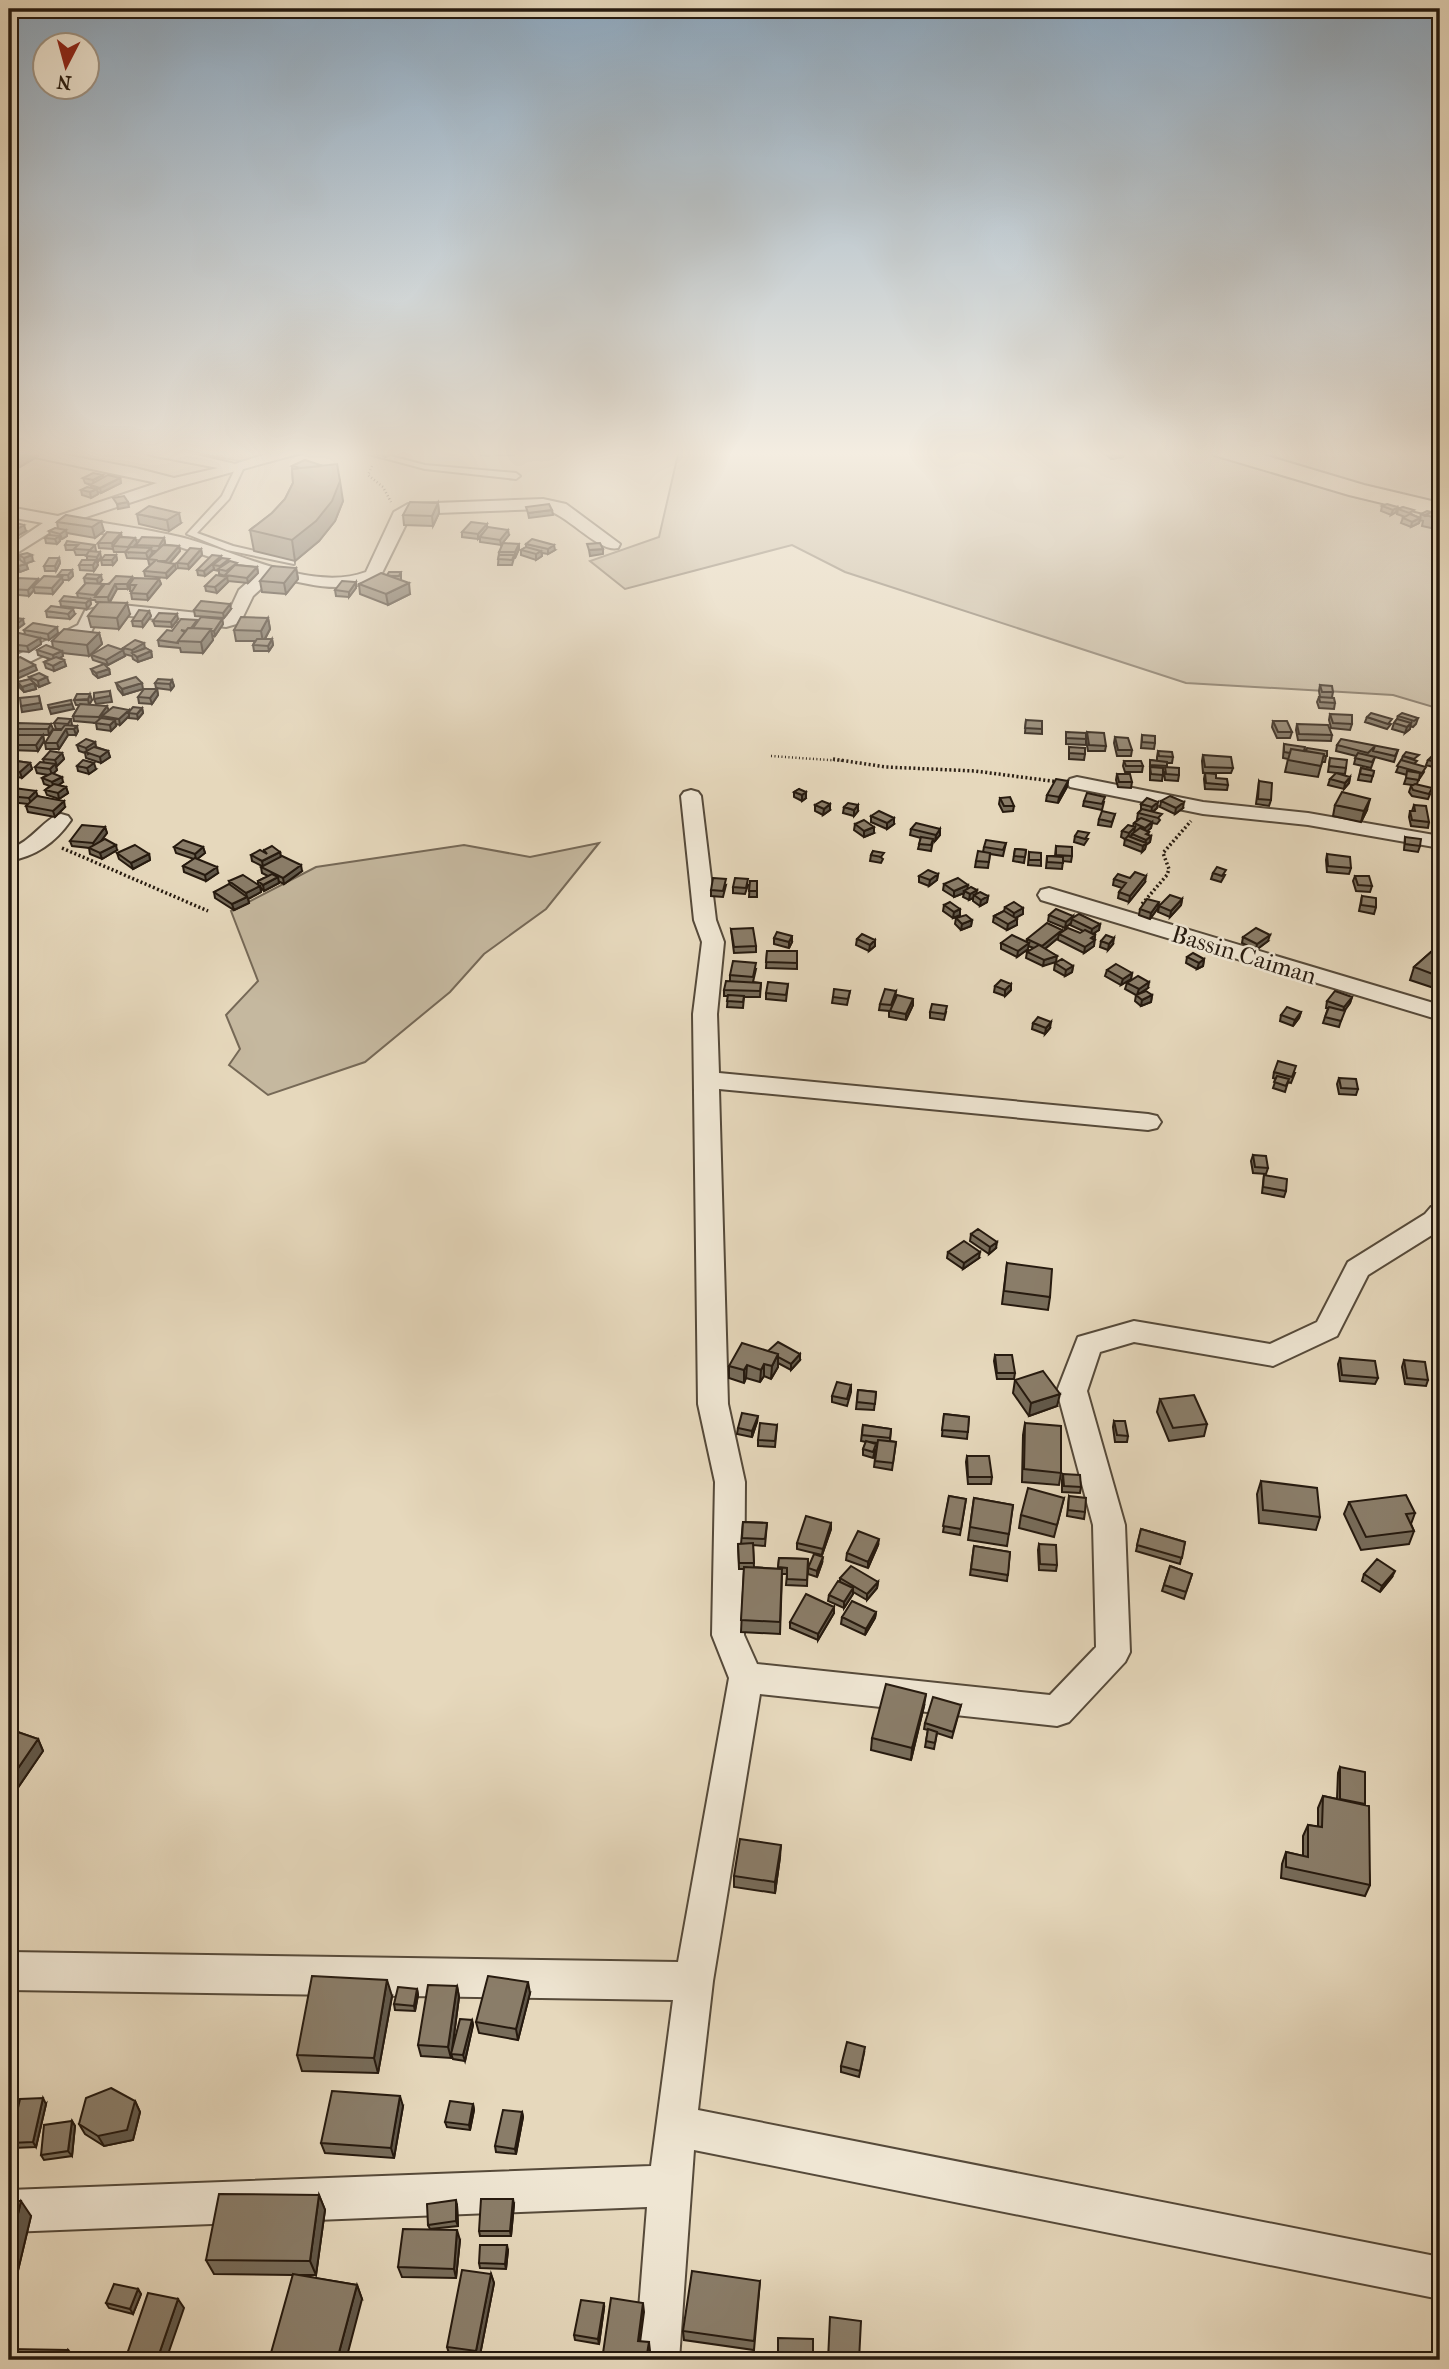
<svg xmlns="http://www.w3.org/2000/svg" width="1449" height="2369" font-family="'IM FELL French Canon',serif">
  <rect width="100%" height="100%" fill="#e6d8bc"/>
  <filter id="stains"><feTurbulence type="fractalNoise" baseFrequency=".00286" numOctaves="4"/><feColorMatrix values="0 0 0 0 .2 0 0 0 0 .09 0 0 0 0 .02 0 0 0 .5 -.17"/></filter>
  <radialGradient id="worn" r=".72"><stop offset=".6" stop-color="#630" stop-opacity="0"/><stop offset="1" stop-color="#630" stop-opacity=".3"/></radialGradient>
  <path fill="#c5b89f" stroke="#766957" stroke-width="2" d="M175 450H284L246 462Z
    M679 450H1213L1440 517V709L1393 695 1186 683 845 572 792 545 625 589 590 561 659 537Z
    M1257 450H1440V507L1344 483Z
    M599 843 546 909 484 954 450 992 365 1062 268 1095 229 1065 240 1049 226 1015 258 981 231 911 316 867 464 845 530 857Z"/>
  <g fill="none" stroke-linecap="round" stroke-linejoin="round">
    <g stroke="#564a3a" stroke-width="4">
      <path id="service" d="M354 450H368L425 465 516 473 520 476 516 479 425 469Z
        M237 465 244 467 229 499 197 533 233 546 294 560V564L227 550 187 534 222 496Z"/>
    </g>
    <g stroke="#564a3a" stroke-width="4">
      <path id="minor" d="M13 450H39L135 468 174 478 218 468 150 455 142 450H175L235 464 279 450H304L301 453 178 487 80 519C113 525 147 529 180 537 235 550 310 593 366 572L394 512 408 504 543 499 566 504 620 544 618 548C598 553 567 513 543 509L411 514 379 579C339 594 314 585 274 577L253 596 240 623 226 627 113 614 98 618 91 632 9 672V659L78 625 85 611 112 604 227 616 239 590 258 573 174 545 60 526 9 558V546L43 523 9 517V507L58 516 157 483 16 453Z
        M1077 777 1203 802 1308 813 1440 836V848L1308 825 1203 814 1070 787 1067 783 1070 779Z
        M691 790 698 792 701 796 716 920 724 942 717 1014 719 1073 1148 1114 1157 1116 1161 1122 1157 1128 1148 1130 719 1089 728 1404 745 1482 744 1635 757 1664 1050 1695 1096 1647 1093 1525 1057 1391 1078 1337 1134 1321 1270 1344 1317 1322 1348 1262 1425 1214 1431 1207 1440 1205V1230L1368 1275 1337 1336 1273 1366 1134 1342 1100 1352 1087 1391 1125 1525 1130 1652 1125 1662 1069 1722 1057 1726 760 1694 713 1981 698 2110 1440 2257V2299L694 2150 679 2360H635L647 2207 9 2232V2190L651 2166 673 2000 9 1990V1952L678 1962 729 1678 712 1635 715 1482 698 1404 693 1014 702 942 694 920 681 796 684 792Z
        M61 814 68 816 71 820C55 843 36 856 9 861V849C32 842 44 818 61 814Z
        M1049 888 1440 1005V1020L1041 900 1038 895 1041 890Z"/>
    </g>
    <g stroke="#261a0f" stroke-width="4">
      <path id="primary" d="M1211 450H1247L1364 485 1440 503V517L1349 495 1214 455Z"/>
    </g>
    <path stroke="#261a0f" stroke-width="2.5" stroke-dasharray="1 2.5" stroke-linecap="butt" d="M372 466 368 475 383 487 391 502
      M771 756 844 761"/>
    <path stroke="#261a0f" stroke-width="3.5" stroke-dasharray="2 2.5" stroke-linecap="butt" d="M833 759 886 767 975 771 1059 782
      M62 848 208 911
      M1142 904 1167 875 1169 869 1163 853 1191 821"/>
    <use href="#service" fill="#efe6d3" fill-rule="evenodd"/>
    <use href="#minor" fill="#efe6d3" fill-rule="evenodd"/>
    <use href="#primary" fill="#e6d8bc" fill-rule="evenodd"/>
  </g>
  <path fill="#776c5a" stroke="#261a0f" stroke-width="2" d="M9 450H37L38 456 20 467 9 465Z
    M365 450H397V452L385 457Z
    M442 450H459V452L453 455 442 453Z
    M481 450H493L489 456 481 455Z
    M495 450H515L514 455H496Z
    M1103 450H1126L1123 457 1111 459 1103 452Z
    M305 460 343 501 335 521 319 541 295 561 254 551 250 530 272 513 285 499 293 483 292 466Z
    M103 477 120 478 121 483 101 493 97 492 98 494 91 498 82 495 81 490 91 488V485L85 483 83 478Z
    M438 503 439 513 433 526 404 525 403 515Z
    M1382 506 1397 507 1396 512 1391 515 1381 511Z
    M1403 507 1413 515 1420 518 1421 514 1431 512 1440 508V530L1422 526 1423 521 1420 520 1419 523 1411 527 1401 523 1403 518 1405 517 1397 514 1398 509Z
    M137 514 181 523 169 531 139 524Z
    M66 515 104 531 95 538 67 533V536L62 539 59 538 60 541 57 544 46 543 45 538 50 535 49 531 58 529 57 522Z
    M487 524V528L509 535 501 545 480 542V537L478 539 462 537V532Z
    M9 527 26 531 17 536 9 533Z
    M122 537 135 538 137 543 134 547H137L136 545 164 538 165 543 164 545 179 546 180 551 170 563 176 569 167 578 145 576 144 571 151 565 149 564 148 559 156 551H152V553L148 559 127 558 125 552H114L113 549 99 548 98 543Z
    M519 544V549L515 558H514L512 565H498L499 552Z
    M526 544 555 550 548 554 542 553V556L536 560 521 555V550L526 547Z
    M65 545H95L96 551 95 552 101 557 98 562H97L98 565 94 571 80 570 79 565 87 560V555H76L74 550H66Z
    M201 549 202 555 189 569 178 568 177 563Z
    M9 555 20 560 19 555 33 561 26 563 28 569 20 572 9 565Z
    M116 555 117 560 113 565H102L101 560Z
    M59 558 60 563 56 571H45L44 566Z
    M221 558 238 565 257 567 258 573 248 583 228 581V582L217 593 206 591 205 586 225 576 219 574V571L214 570V569L205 576 198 575 197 570Z
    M296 568 298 579 286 594 262 592 260 581Z
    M72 570 73 576 69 580H63V582L53 594 35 593 34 590 29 596 9 594V588L59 577 58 575Z
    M401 572V580L410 594 388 605 360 594 359 584Z
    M132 577 133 580 159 579 161 584 148 600 132 599 131 593 133 591H130V587L128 589H117L110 602 130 614 119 629 91 627 88 616 99 602H96L95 600H90L91 604 87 609 61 606 60 601 78 598 77 593 85 584 84 578 102 580 99 584H103L104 585Z
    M356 582V588L349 597 336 596 335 590Z
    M231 609 224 618 195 616 194 610Z
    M46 611 75 614 70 619 47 617Z
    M149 611 151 616 143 627 133 626 132 621Z
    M9 617 24 624 16 630 9 629Z
    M268 618 270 629 265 639H272L273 645 269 651H254L253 645 255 641H236L234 630Z
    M178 619 172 627 155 626 153 621Z
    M222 619 223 624 215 636H212L213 640 203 653 181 652 180 648 159 646 158 640 172 631Z
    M24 630 58 633 49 640 40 638 41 644 29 652 9 650V638L25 634Z
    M99 633 102 644 89 656 62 653 63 656 59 658 64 660 66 666 54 671 46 668 44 662 50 659 38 655 37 650 53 648 52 641Z
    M123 648H145L151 651 152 657 138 662 133 659 132 656 124 654 125 656 108 665 93 660 91 655 123 650Z
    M91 669H109L110 674 98 678 93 674Z
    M29 677 49 683 39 687 35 684 36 689 24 692 20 688 18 682 30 679Z
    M172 680 174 686 171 690 156 688 155 683Z
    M116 683 143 689 123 695 118 689Z
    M1320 685 1333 692 1332 697 1335 703 1334 709 1319 708 1317 702 1319 697H1320L1319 691Z
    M157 689 158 695 152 704 139 703 138 697Z
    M74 700H92L89 705 109 711H129L142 708 143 713 138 719 129 718V716L120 725 116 724V726L111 731 97 729 96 723 74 721 73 716 80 705H76Z
    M1330 714 1352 724 1350 730 1331 728 1329 720Z
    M1398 716 1418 718 1416 724 1413 727 1410 726V729L1405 733 1392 729 1394 723 1397 719Z
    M1367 717 1391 724 1387 729 1365 722Z
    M71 719 72 725 78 731 76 735H68L59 749H46L45 743 62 729H56L54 723Z
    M1026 720 1042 729V734L1025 733Z
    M1273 721 1292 732 1290 738H1277L1272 727Z
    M1297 724 1332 735 1331 741 1298 740 1296 730Z
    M13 729H53L49 735H15Z
    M1066 732 1086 737 1087 732 1106 746 1105 751H1088L1086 740V745L1066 744Z
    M43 735 44 741 38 751 10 750 9 744Z
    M1142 735 1155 743 1154 749 1141 748Z
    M1115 737 1132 750 1131 756H1117L1114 743Z
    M95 742 96 747 108 751 110 757 101 763 86 758 85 753 79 751 77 745Z
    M1284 744 1304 751H1327L1325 762H1322L1318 777 1285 772 1288 759 1283 758Z
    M1337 745 1398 750 1394 762 1375 757 1371 768 1354 764 1356 756 1336 751Z
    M1069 747 1085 754 1084 760 1069 759Z
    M1158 751 1173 757 1172 763H1167V767L1179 775 1178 781 1165 780 1164 772H1163L1162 781 1150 780V760L1157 761V757Z
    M62 753 64 759 57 766H56L57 770 53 773 63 782 58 785 66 787 68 793 59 799 47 795 45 790 50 786 44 784 42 778 48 775 37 773 35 767 44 763 43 759Z
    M1203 755 1233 768 1231 773H1203L1202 761Z
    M1403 756 1417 761 1414 764 1424 772 1420 778H1419L1417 784 1430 794 1428 799 1412 796 1409 792 1411 786 1413 785 1404 784 1407 775 1396 772Z
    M1440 757V769L1426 765 1428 760Z
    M1330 758 1346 768 1345 774 1328 772Z
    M9 760 30 763 32 769 22 778 9 775Z
    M1124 761 1143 766 1142 772H1125L1123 766Z
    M77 766 96 769 89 774 78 771Z
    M1361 768 1374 771 1371 782 1358 780Z
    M1205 773 1228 785 1227 790 1205 789 1204 779Z
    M1117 774 1132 782 1131 788 1118 787 1116 780Z
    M1350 777 1349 783 1344 789 1328 785 1330 779Z
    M1068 781 1067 787 1058 803 1046 801 1047 795Z
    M1259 781 1271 800 1269 806 1256 804Z
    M799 789 806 798 802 801 794 797V792Z
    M9 793 38 796 65 807 55 817 28 812 26 806 28 804 10 802 11 804 9 806Z
    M1000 798 1014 806 1013 811 1003 812 999 804Z
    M1084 801 1104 802 1102 810 1083 806Z
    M1161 801 1183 808 1175 814 1160 807Z
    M1141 804 1157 808 1153 812 1160 820 1157 824 1152 823 1151 828 1147 831 1149 832 1148 835 1151 836 1150 842 1146 845 1145 849 1142 852 1124 845 1125 839 1121 837 1122 831 1133 826 1134 823 1139 819H1137L1138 813 1141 810Z
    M815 805 830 810 823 815 815 811Z
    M1335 805 1367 810 1361 822 1333 816Z
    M1414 805 1429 822 1428 828 1411 826 1409 817 1410 811H1412Z
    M844 807 858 811 854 816 843 813Z
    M1115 814 1111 827 1098 825 1099 819Z
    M871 816 894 824 887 829 871 822Z
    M855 824 874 833 864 837 854 830Z
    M105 827 107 833 100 841 117 850 102 859 90 854 89 848 72 846 70 841Z
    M911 829H940V835L935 841H933L931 851 918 849 921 838 910 835Z
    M1075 836 1088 839 1084 845 1074 842Z
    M1405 837 1420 846 1418 852 1404 850Z
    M1006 843 1003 856 990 854 988 868 975 867 976 861 983 852 984 847Z
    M1056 846 1072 856 1071 862 1063 861 1062 869 1046 868 1047 856H1055Z
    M174 847H203L205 853 197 859 218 873 206 881 184 872 183 866 194 859 176 853Z
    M1015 849 1026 850 1024 863 1013 861Z
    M264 850 280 852 281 857 302 871 284 884 278 881 279 883 264 891 261 888V892L248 899 249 903 234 910 215 898 214 892 230 885 229 881 258 885V881L268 876 262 873 261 867 262 866 252 861 251 855 264 852Z
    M873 851 883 859 881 863 870 861 871 855Z
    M1029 852 1041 860V866L1028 865Z
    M117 853 149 854 150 860 133 869 119 859Z
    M1327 854 1351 868 1349 874 1327 872 1326 860Z
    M1213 873 1225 875 1221 882 1211 879Z
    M938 874 937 880 929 886 919 882V876Z
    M1355 876 1372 886 1370 892 1356 891 1353 881Z
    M1114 879 1145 882 1129 902 1118 898 1119 892 1122 888 1113 885Z
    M750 881H757V897H749Z
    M944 884 968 889 977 894 988 896 987 902 980 906 973 901V898L969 900 963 897 964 893 954 897 943 890Z
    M726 885 723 897 711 896V890Z
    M748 885 745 894 733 893V887Z
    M1362 896 1376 907 1374 914 1359 911Z
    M1182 899 1181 905 1170 917 1158 912 1159 906Z
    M944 905 960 909V915L953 918 943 911Z
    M1005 907 1023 908V914L1016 918 1017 925 1007 930 993 922 994 916 1004 911Z
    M1158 908 1150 919 1139 915 1140 909Z
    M1049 915 1073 916 1072 919 1100 924 1099 930 1092 934 1095 935 1094 946 1084 953 1058 940V938L1045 949 1057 956 1043 966 1026 958 1027 952 1034 948 1028 946V949L1017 957 1001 949V943L1027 942V939L1062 932 1080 933 1083 931 1070 925 1071 923 1065 928 1048 921Z
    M956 918 972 920 971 926 961 930 955 924Z
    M731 929 756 946V952L734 953Z
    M1243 937 1268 941 1256 950 1242 943Z
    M774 938 792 942 789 948 774 944Z
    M857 939 875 940V946L869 951 856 945Z
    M1101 941 1113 944 1108 950 1100 947Z
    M1440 944V982L1434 988 1410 980 1414 967Z
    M767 951H797V969L766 968Z
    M1187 957 1204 959 1203 966 1197 969 1186 963Z
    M1055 963 1073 966 1072 972 1065 976 1054 970Z
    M756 969 753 982 761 983 760 997H744L743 1008 727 1007 728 996H724V990L730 981V975Z
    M1107 970 1132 973 1131 979 1121 985 1105 976Z
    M1440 982V998L1433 995 1435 989Z
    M1127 983 1148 988 1141 993 1152 995 1151 1002 1141 1006 1135 1001 1136 995 1125 989Z
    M788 984 786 1001 766 999V993Z
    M1011 984V990L1005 996 994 992 995 986Z
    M850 991 847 1005 832 1003 833 997Z
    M896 991 895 997 913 999V1005L906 1020 889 1017V1011L879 1010 880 1004Z
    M1352 997 1350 1003 1344 1011 1339 1027 1323 1023 1328 1008H1326L1327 1001Z
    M930 1012H946L944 1020 930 1018Z
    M1301 1012 1299 1018 1293 1026 1280 1021 1281 1015Z
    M1033 1023 1050 1028 1045 1034 1032 1029Z
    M1274 1072 1295 1073 1291 1083 1288 1082 1285 1092 1273 1088 1276 1079 1273 1078Z
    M1339 1078 1358 1089 1356 1095 1339 1094 1337 1084Z
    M1253 1155 1268 1168 1266 1174 1253 1173 1251 1161Z
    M1264 1175 1286 1191 1284 1197 1262 1193Z
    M971 1234 996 1248 989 1254 970 1241Z
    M948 1252 979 1258 963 1269 947 1258Z
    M1007 1263 1050 1297 1048 1310 1002 1304Z
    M768 1351 800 1360 791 1370 778 1363V1367L771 1379 764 1376 760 1382 746 1378 744 1383 729 1378V1366Z
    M995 1355 1015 1373 1014 1379H997L994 1361Z
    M1340 1358 1378 1378 1375 1384 1340 1381 1338 1364Z
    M1404 1360 1428 1380 1426 1386 1405 1384 1402 1367Z
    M1015 1380 1057 1406 1029 1416 1013 1393Z
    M851 1385V1392L847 1406 832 1402V1396Z
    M858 1390 876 1392 874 1410 856 1409Z
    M1160 1399 1207 1424 1204 1436 1169 1441 1157 1412Z
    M944 1414 969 1417 967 1439 942 1436Z
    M1114 1421 1128 1436 1127 1442H1115L1113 1427Z
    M757 1422 752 1437 737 1434 738 1428Z
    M1025 1423 1061 1473 1059 1485 1022 1482 1023 1435Z
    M777 1425 775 1447 758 1446V1440Z
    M863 1425 891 1429 890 1441 896 1442 892 1470 874 1467 877 1443 868 1442 875 1450 873 1458 863 1455V1449L866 1442 861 1441Z
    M967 1456 992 1477 991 1484H968L966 1462Z
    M1063 1474 1081 1487 1080 1493 1062 1492V1480Z
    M1261 1481 1320 1517 1316 1530 1259 1523 1257 1494Z
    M949 1496 966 1499 960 1535 943 1532Z
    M1069 1496 1085 1512 1084 1519 1067 1516Z
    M974 1498 1013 1505 1007 1546 968 1540Z
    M1064 1498 1054 1537 1019 1528 1021 1515Z
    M1349 1502 1415 1513 1411 1524 1414 1531 1409 1544 1361 1550 1344 1514Z
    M743 1522 767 1523 765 1546 753 1545 754 1567 778 1569 779 1558 808 1559 807 1586 786 1585 787 1574H782L780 1634 741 1632 744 1569H739L738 1544H741Z
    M831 1523V1529L822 1555 797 1549V1543Z
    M1141 1529 1185 1542 1180 1564 1136 1551Z
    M1039 1544 1057 1565 1056 1571 1039 1570 1038 1550Z
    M878 1545 868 1568 846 1560 847 1553Z
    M974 1546 1010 1552 1007 1581 970 1575Z
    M822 1563 817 1577 808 1574V1568Z
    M1170 1566 1192 1574 1184 1599 1162 1591Z
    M1364 1574 1392 1577 1380 1592 1362 1581Z
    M840 1578 878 1582 877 1588 867 1600 853 1592V1594L844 1608 828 1601 829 1595 840 1582Z
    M834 1607V1613L818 1640 790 1628V1622Z
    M876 1612 875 1618 865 1635 841 1624 842 1617Z
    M961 1705 952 1738 937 1733 934 1749 925 1747 928 1730 924 1729 925 1723Z
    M924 1706 911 1760 871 1750 872 1738Z
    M9 1729 38 1739 43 1751 17 1789 9 1786Z
    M1340 1767 1365 1805 1370 1885 1365 1896 1281 1878 1282 1864 1286 1852 1303 1856V1836L1308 1825 1318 1827V1808L1323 1796 1337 1799 1338 1773Z
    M780 1857 775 1893 734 1887V1876Z
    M457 1986 459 1997 451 2058 421 2056 418 2045Z
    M417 1989 418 1995 415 2011 395 2010 394 2004Z
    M530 1993 518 2040 479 2033 476 2022Z
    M392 1996 378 2073 302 2071 297 2055Z
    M472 2020 473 2025 465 2061 453 2059 451 2054Z
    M864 2053 859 2077 841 2072V2066Z
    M135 2101 140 2112 133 2140 104 2146 85 2134 79 2124Z
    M46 2104 36 2147 13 2148 10 2143Z
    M473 2104 474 2110 470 2130 447 2127 445 2122Z
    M403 2106 394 2158 325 2153 321 2143Z
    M522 2112 523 2117 516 2154 496 2152 495 2146Z
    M72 2121 75 2126 72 2156 44 2160 41 2155Z
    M319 2195 325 2210 316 2275H296L357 2285 362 2299 293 2275 214 2274 206 2260Z
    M9 2201 31 2216 15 2283H9Z
    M514 2204 511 2236H480L479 2231Z
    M457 2205 458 2226 430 2229 428 2225Z
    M460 2240 456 2278 402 2277 398 2267Z
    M508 2250 506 2269 480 2268 479 2263Z
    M491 2274 494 2283 479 2360 450 2356 447 2347Z
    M760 2281 754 2350 684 2340 683 2331Z
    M138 2289 141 2294 133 2314 109 2308 106 2303Z
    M604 2308 599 2344 575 2340 574 2335Z"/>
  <path fill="#61584a" stroke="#261a0f" stroke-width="2" d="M29 450H37L38 456 20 467 17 457Z
    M384 450H397V452L385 457Z
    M452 450H459V452L453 455Z
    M1121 450H1126L1123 457 1111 459V454Z
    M103 475 104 480 94 485 93 480Z
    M120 478 121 483 101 493 100 488Z
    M340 481 343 501 335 521 319 541 295 561 292 540Z
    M97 489 98 494 91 498 90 492Z
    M128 502 129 507 118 509 117 504Z
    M438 503 439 513 433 526 432 516Z
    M1397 507 1396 512 1391 515 1393 510Z
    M552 510 553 515 529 518 528 513Z
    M179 513 181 523 169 531 167 520Z
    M1420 518 1419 523 1411 527 1412 522Z
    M101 521 104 531 95 538 92 527Z
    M487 524V529L478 539V534Z
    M24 525 26 531 17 536 15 530Z
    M66 530 67 536 62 539 60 534Z
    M508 530 509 535 501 545 500 540Z
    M121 533 122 538 113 546V549L112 543Z
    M59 536 60 541 57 544 55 539Z
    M135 538 137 543 129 552 128 547Z
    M164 538 165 543 160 551 159 546Z
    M519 544V549L515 558V552Z
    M554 545 555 550 548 554V549Z
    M179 546 180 551 167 566 166 561Z
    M151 548 152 553 148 559 146 553Z
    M201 549 202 555 189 569 188 564Z
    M603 549V554L590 556 589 550Z
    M541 551 542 556 536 560V554Z
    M100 552 101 557 98 562 97 557Z
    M32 555 33 561 25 564 24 558Z
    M116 555 117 560 113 565 112 560Z
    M221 556 222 562 213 565 214 569 205 576 204 571Z
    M59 558 60 563 56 571 55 566Z
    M96 560 98 565 94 571 93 565Z
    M26 564 28 569 20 572 18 566Z
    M175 564 176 569 167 578 166 573Z
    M257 567 258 573 248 583 247 578Z
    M296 568 298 579 286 594 284 583Z
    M72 570 73 576 69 580 68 575Z
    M101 575 102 580 98 585 97 579Z
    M62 577 63 582 53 594 52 588Z
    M132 577 133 582 129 585 130 587 128 589 127 584Z
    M227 577 228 582 217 593 215 587Z
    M38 579 39 584 33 587 34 590 29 596 28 590Z
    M159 579 161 584 148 600 147 594Z
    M356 582V588L349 597V592Z
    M409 583 410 594 388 605 386 594Z
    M115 584 117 589 109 603 108 597Z
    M90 599 91 604 87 609 86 603Z
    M127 603 130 614 119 629 117 618Z
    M230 604 231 609 224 618 223 613Z
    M73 609 75 614 70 619 68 614Z
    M149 611 151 616 143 627 142 621Z
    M177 614 178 619 172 627 171 622Z
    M268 618 270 629 263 642 261 631Z
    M23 619 24 624 16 630 15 625Z
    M222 619 223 624 215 636 214 631Z
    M57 627 58 633 49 640 48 634Z
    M211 629 213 640 203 653 201 642Z
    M99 633 102 644 89 656 87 645Z
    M40 638 41 644 29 652 27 646Z
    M272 639 273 645 269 651 268 646Z
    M144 643 145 648 133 654 132 650Z
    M123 650 125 656 108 665 106 660Z
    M62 651 63 656 54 661 53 655Z
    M151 651 152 657 138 662 137 657Z
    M64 660 66 666 54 671 53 666Z
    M35 665 37 670 10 682 9 676Z
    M109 669 110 674 98 678 96 673Z
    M47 677 49 683 39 687 38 681Z
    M172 680 174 686 171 690 170 684Z
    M34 683 36 689 24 692 22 687Z
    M142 683 143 689 123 695 122 689Z
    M157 689 158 695 152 704 150 698Z
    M110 691 112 702 96 704 94 699Z
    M90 694 92 700 89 705 88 699Z
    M39 696 42 709 22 712 21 706Z
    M72 704 74 709 51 714 49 708Z
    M107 706 109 711 102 716 103 720 101 723 99 717Z
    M142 708 143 713 138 719 137 714Z
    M129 710V716L120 725 119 719Z
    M115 720 116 726 111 731 110 725Z
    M1411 723 1410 729 1405 733 1407 727Z
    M51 724 53 729 49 735 48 729Z
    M77 726 78 731 76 735 74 729Z
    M66 729 68 735 59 749 57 743Z
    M43 735 44 741 38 751 36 745Z
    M95 742 96 748 88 754 86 748Z
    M108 751 110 757 101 763 100 757Z
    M62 753 64 759 57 766 55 760Z
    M30 763 32 769 22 778 20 772Z
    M94 763 96 769 89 774 87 768Z
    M55 764 57 770 52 775 50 769Z
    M62 777 63 782 54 788 52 782Z
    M1350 777 1349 783 1344 789 1345 783Z
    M1068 781 1067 787 1058 803 1059 797Z
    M66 787 68 793 59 799 58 793Z
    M36 791 38 797 31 804 29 798Z
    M806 792V798L802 801V795Z
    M1370 799 1367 810 1361 822 1364 811Z
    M64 801 65 807 55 817 53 811Z
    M1158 802 1157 808 1151 813 1152 807Z
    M1184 802 1183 808 1175 814 1176 808Z
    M830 804V810L823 815 824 809Z
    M858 805V811L854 816V810Z
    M894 818V824L887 829V823Z
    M1152 822 1151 828 1144 834 1145 828Z
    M105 827 107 833 95 849 93 843Z
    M874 827V833L864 837V831Z
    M1135 827 1134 833 1128 839 1129 833Z
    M940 829V835L935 841 936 835Z
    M1151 836 1150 842 1146 845 1145 849 1142 852 1143 846 1145 844 1146 840Z
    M116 845 117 850 102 859 100 853Z
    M203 847 205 853 196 860 195 854Z
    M280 852 281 858 263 867 262 861Z
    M149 854 150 860 133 869 131 863Z
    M301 865 302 871 284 884 283 878Z
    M217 867 218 873 206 881 205 875Z
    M938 874 937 880 929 886 930 880Z
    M1146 876 1145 882 1129 902 1130 896Z
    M278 877 279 883 264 891 263 885Z
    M968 885 967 891H964V893L954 897V891Z
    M260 886 261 892 248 899 249 903 234 910 232 904 247 897 246 893Z
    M977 890 976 896 974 895 973 898 969 900 970 894Z
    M988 896 987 902 980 906 981 900Z
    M1182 899 1181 905 1170 917 1171 911Z
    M1159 902 1158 908 1150 919 1151 913Z
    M1023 908V914L1013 919 1014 913Z
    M960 909V915L953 918 954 912Z
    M1073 916 1071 923 1065 928 1066 922Z
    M1017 919V925L1007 930 1008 924Z
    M972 920 971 926 961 930 962 924Z
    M1100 924 1099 930 1091 935 1092 929Z
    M1062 930 1061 935 1059 934 1058 938 1041 952 1042 946Z
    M1095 935 1094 946 1084 953 1085 947 1091 938Z
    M1270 935 1268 941 1256 950 1257 944Z
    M792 936V942L789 948V942Z
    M1114 938 1113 944 1108 950 1109 944Z
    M875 940V946L869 951 870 945Z
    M1029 943 1028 949 1017 957 1018 951Z
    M1057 956 1056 962 1043 966 1044 960Z
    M1204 959 1203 966 1197 969 1199 963Z
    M1073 966 1072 972 1065 976 1066 970Z
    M1132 973 1131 979 1121 985 1123 979Z
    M1440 974V982L1434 988 1438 976Z
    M1149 982 1148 988 1137 995 1139 989Z
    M1011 984V990L1005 996V990Z
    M1152 995 1151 1002 1141 1006 1142 1000Z
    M1352 997 1350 1003 1343 1013 1344 1007Z
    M913 999V1005L906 1020V1014Z
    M1301 1012 1299 1018 1293 1026 1295 1020Z
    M1051 1022 1050 1028 1045 1034 1046 1028Z
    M997 1242 996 1248 989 1254 990 1247Z
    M980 1252 979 1258 963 1269 964 1263Z
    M778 1354V1367L771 1379 772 1366Z
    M800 1354V1360L791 1370V1364Z
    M764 1364V1376L760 1382 761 1370Z
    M747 1365 746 1378 744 1383V1370Z
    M1060 1394 1057 1406 1029 1416 1031 1403Z
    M758 1416 757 1422 752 1437V1431Z
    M831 1523V1529L822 1555 823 1549Z
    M879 1539 878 1545 868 1568V1562Z
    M823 1557 822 1563 817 1577V1571Z
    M1395 1571 1392 1577 1380 1592 1382 1586Z
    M878 1582 877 1588 867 1600V1594Z
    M853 1588V1594L844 1608V1602Z
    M834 1607V1613L818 1640V1634Z
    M876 1612 875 1618 865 1635 866 1629Z
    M926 1694 924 1706 911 1760 912 1748Z
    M38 1739 43 1751 17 1789 12 1777Z
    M781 1845 780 1857 775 1893V1882Z
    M387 1980 392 1996 378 2073 374 2058Z
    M528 1982 530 1993 518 2040 516 2029Z
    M457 1986 459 1997 451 2058 448 2047Z
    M417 1989 418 1995 415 2011 414 2006Z
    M472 2020 473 2025 465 2061 463 2055Z
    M400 2096 403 2106 394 2158 391 2148Z
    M43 2098 46 2104 36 2147 33 2142Z
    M135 2101 140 2112 133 2140 104 2146 98 2136Z
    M473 2104 474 2110 470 2130 469 2125Z
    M522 2112 523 2117 516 2154 515 2149Z
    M72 2121 75 2126 72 2156 68 2151Z
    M319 2195 325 2210 316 2275 310 2261Z
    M513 2199 514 2204 511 2236 510 2231Z
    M456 2200 457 2205 458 2226 456 2221Z
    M21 2201 31 2216 15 2283 9 2274V2252Z
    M457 2230 460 2240 456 2278 454 2269Z
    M507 2245 508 2250 506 2269 505 2264Z
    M491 2274 494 2283 479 2360 476 2351Z
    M357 2285 362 2299 346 2360H337Z
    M138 2289 141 2294 133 2314 130 2309Z
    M178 2299 184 2308 166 2360H157Z
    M604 2303V2308L599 2344 598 2339Z
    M643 2303 644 2312 639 2350 638 2341Z
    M649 2342 650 2351 648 2360H646Z
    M68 2350 75 2358V2360H66Z"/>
  <path fill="#8a7d69" stroke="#261a0f" stroke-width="2" d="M9 450H29L17 457 9 455Z
    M1107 450H1121L1124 452 1111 454Z
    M305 460 323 466 301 468 292 466Z
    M337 464 340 481 332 501 316 521 292 540 250 530 272 513 285 499 293 483 292 469Z
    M93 473 103 475 93 480 83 478Z
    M108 475 120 478 100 488 90 485Z
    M87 487 97 489 90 492 81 490Z
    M124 496 128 502 117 504 113 498Z
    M410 502 438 503 432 516 403 515Z
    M549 504 552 510 528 513 526 507Z
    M1387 504 1397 507 1393 510 1382 506Z
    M149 506 179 513 167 520 137 514Z
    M1403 507 1414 510 1409 513 1398 509Z
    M1440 508V519L1425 515Z
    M1427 511 1431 512 1425 516 1421 514Z
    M1410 514 1420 518 1412 522 1403 518Z
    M66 515 101 521 92 527 57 522Z
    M471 522 487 524 478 534 462 532Z
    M16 523 24 525 15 530 9 529V527Z
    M488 527 508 530 500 540 480 537Z
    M55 528 66 530 60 534 49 531Z
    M107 532 121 533 112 543H98Z
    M48 535 59 536 55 539 45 538Z
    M120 537 135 538 128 547 113 546Z
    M142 537 164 538 159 546 136 545Z
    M532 539 554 545 548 549 526 544Z
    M67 541 95 545 90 550 74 549 78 545H65Z
    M503 543 519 544 515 552H499Z
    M600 543 603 549 589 550 587 544Z
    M163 545 179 546 166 561H157L175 564 166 573 144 571 156 560 148 559Z
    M130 547 151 548 146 553 125 552Z
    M526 547 541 551 536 554 521 550Z
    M190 548 201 549 188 564 177 563Z
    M89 551 100 552 97 557 86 556Z
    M27 553 32 555 24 558 19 555Z
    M11 554 26 564 18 566 9 560V555Z
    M105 555H116L112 560H101Z
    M212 555 221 556 204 571 197 570Z
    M499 555H514L512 560 498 559Z
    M49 558H59L55 566H44Z
    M222 558 229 559 220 566 213 565Z
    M82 560H96L93 565H79Z
    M230 561 237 563 226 571 218 569Z
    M235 565 257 567 247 578 225 575Z
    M272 566 296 568 284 583 260 581Z
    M62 570H72L68 575H58Z
    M389 572H401L399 576H391L387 575Z
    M381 573 409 583 386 594 359 584Z
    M87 574 101 575 97 579 84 578Z
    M216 575 227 577 215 587 205 586Z
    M44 576 62 577 52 588 33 587Z
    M116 576 132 577 127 584H115L108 597H95L105 584H109Z
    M18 578 38 579 28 590 9 589Z
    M134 578 159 579 147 594 131 593 136 585H129Z
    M342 581 356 582 349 592 335 590Z
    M86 583 103 584 94 595 77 593Z
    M64 596 90 599 86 603 60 601Z
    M201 601 230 604 223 613 194 610Z
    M99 602 127 603 117 618 88 616Z
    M51 606 73 609 68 614 46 611Z
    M139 610 149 611 142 621H132Z
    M159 613 177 614 171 622 153 621Z
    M9 617 23 619 15 625 9 624Z
    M201 617 222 619 214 631H211V629L193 628Z
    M241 617 268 618 261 631 234 630Z
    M181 619 197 620 191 628H188L186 631 181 630 185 632 178 641V643L158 640 167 630 172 631Z
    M33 623 57 627 48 634 24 630Z
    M188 628 211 629 201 642 178 641Z
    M64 629 99 633 87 645 52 641Z
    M19 633 40 638 27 646 9 644V638Z
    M257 639H272L268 646 253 645Z
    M135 640 144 643 132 650 123 648Z
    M46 645 62 651 53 655 37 650Z
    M108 645 123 650 106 660 91 655Z
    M146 648 151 651 137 657 132 653Z
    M20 657 35 665 9 676V662Z
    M56 657 64 660 53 666 44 662Z
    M104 664 109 669 96 673 91 669Z
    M39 673 47 677 38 681 29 677Z
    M136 677 142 683 122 689 116 683Z
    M30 679 34 683 22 687 18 682Z
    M158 679 172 680 170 684 155 683Z
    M1320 685 1332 686 1333 692H1322Z
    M144 689H157L150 698 138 697Z
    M110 691V696L94 699V693Z
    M77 694H90L88 699 74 700Z
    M39 696 40 703 21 706 20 698Z
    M1319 697 1334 698 1335 703 1320 702Z
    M71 700 72 704 49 708 48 705Z
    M80 704 107 706 99 717 73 716Z
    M113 707 129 710 119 719 102 716Z
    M133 707 142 708 137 714 128 713Z
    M1371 713 1392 719 1388 724 1367 717Z
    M1402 713 1418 718 1414 721 1398 716Z
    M1330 714 1352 715V724L1333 723Z
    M58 718 71 719 68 724 54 723Z
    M101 718 115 720 110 725 95 723Z
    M1397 719 1411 723 1407 727 1394 723Z
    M1026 720 1042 721V729L1025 728Z
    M1273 721H1287L1292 732H1278Z
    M17 723 51 724 48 729H13Z
    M1297 724 1328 725 1332 735 1299 734Z
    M65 725 77 726 74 729H66L57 743H45L53 730H61Z
    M1066 732 1086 733V739L1066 738Z
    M1087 732 1104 733 1106 746 1089 745Z
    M15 735H43L36 745H9Z
    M1142 735 1155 736V743L1142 742Z
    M1115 737 1128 738 1132 750H1118Z
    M86 739 95 742 86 748 77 745Z
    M1341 739 1398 750 1395 756 1373 751 1375 746 1368 753 1337 745Z
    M1284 744 1305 747 1304 751 1291 749 1290 753 1284 752Z
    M94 747 108 751 100 757 85 752Z
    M1069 747 1085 748V754L1069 753Z
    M1307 748 1327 751V756H1324V754L1306 751Z
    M1291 749 1324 754 1321 766 1288 760Z
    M50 751 62 753 55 760 43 759Z
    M1158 751 1172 752 1173 757 1159 756Z
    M1406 752 1419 755 1414 759 1403 756Z
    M1358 753 1375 757 1372 762 1355 758Z
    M1203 755 1231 757 1233 768 1205 767Z
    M1433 755 1440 757V763L1428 760Z
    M1330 758 1347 760 1346 768 1329 766Z
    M9 760H10L30 763 20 772 9 770Z
    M83 760 94 763 87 768 77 766Z
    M1150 760 1167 762V766L1150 765Z
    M1401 760 1426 767 1422 773 1397 766Z
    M1124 761H1141L1143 766H1126Z
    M40 762 55 764 50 769 35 767Z
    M1150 767 1163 768V775L1151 774Z
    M1165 767 1179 768V775L1166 774Z
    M1361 768 1374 771 1373 776 1360 774Z
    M1407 771 1420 773 1419 780 1406 778Z
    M52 773 62 777 52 782 42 778Z
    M1205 773 1216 774V778L1227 779 1228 785 1206 783Z
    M1336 773 1350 777 1345 783 1330 779Z
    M1117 774H1130L1132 782H1119Z
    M1056 779 1068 781 1059 797 1047 795Z
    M1259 781 1272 783 1271 800 1258 799Z
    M54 784 66 787 58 793 45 790Z
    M1415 784 1432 788 1429 794 1413 790 1411 786Z
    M14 788 36 791 29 798 9 796V793Z
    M799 789 806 792 802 795 794 792Z
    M1342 792 1370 799 1364 811 1335 805Z
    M1087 793 1105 797 1102 804 1084 801Z
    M37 796 64 801 53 811 26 806Z
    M1170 796 1184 802 1176 808 1161 801Z
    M1010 797 1014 806H1004L1000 798Z
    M1147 798 1158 802 1152 807 1141 804Z
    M822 801 830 804 824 809 815 805Z
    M848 803 858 805 854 810 844 807Z
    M1414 805 1426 806 1429 822 1412 820 1410 811H1415Z
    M1142 809 1162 814 1158 818 1138 813Z
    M879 811 894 818 887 823 871 816Z
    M1102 811 1115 814 1112 822 1099 819Z
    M1141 818 1152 822 1145 828 1134 823Z
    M864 820 874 827 864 831 855 824Z
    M916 823 940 829 936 835 911 829Z
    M82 825 105 827 93 843 70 841Z
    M1128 825 1135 827 1129 833 1122 831Z
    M1140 828 1149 832 1146 834 1151 836 1146 840 1132 834Z
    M1078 831 1089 833 1085 839 1075 836Z
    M1128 836 1146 843 1143 846 1125 839Z
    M921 837 933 839 931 845 919 844Z
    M1405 837 1421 839 1420 846 1405 844Z
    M105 839 116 845 100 853 89 848Z
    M183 840 203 847 195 854 174 847Z
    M986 840 1006 843 1003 850 984 847Z
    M135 845 149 854 131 863 117 853Z
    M272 846 280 852 262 861 251 855 260 850 267 854 264 850Z
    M1056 846 1072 847V856L1056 855Z
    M1015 849 1026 850 1025 857 1014 856Z
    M873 851 884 853 881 857 871 855Z
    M978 851 990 853 989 862 976 861Z
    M1029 852 1041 853V860H1029Z
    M1327 854 1350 857 1351 868 1328 866Z
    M282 856 301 865 283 878 261 867Z
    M1047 856 1063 857V863L1047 862Z
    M195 858 217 867 205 875 183 866Z
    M1217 867 1226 870 1222 876 1213 873Z
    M928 870 938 874 930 880 919 876Z
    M1135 872 1146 876 1130 896 1119 892 1126 883 1114 879 1118 874 1130 878Z
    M272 874 278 877 263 885 258 881Z
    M243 875 260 886 246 893 229 881Z
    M1355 876H1369L1372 886 1358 885Z
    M713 878 726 879 723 891 711 890Z
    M735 878 748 879 746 888 733 887Z
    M958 878 968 885 954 891 944 884Z
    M750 881H757V891H749Z
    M229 884 247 897 232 904 214 892Z
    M971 887 977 890 970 894 964 891Z
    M980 892 988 896 981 900 974 895Z
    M1170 895 1182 899 1171 911 1159 906Z
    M1362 896 1376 898V907L1361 905Z
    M1147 899 1159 902 1151 913 1140 909Z
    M950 902 960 909 954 912 944 905Z
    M1014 902 1023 908 1014 913 1005 907Z
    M1056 909 1073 916 1066 922 1049 915Z
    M1004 911 1017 919 1008 924 994 916Z
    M1079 914 1100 924 1092 929 1071 919Z
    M966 915 972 920 962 924 956 918Z
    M1047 923 1062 930 1042 946 1027 939Z
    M753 928 756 946 734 947 731 929Z
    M1068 928 1080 933 1085 930 1095 935 1091 938 1095 940 1085 947 1059 934Z
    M1256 928 1270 935 1257 944 1243 937Z
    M777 932 792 936 789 942 774 938Z
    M862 934 875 940 870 945 857 939Z
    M1012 935 1029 943 1018 951 1001 943Z
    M1106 935 1114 938 1109 944 1101 941Z
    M1440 944V974L1438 976 1414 967Z
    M1039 945 1057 956 1044 960 1027 952Z
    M767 951H797V963L766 962Z
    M1193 953 1204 959 1199 963 1187 957Z
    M1062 959 1073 966 1066 970 1055 963Z
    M733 961 756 963 753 977 730 975Z
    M1116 964 1132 973 1123 979 1107 970Z
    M1138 976 1149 982 1139 989 1127 983Z
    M1001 980 1011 984 1005 990 995 986Z
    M726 981 761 983 760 991 724 990Z
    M768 982 788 984 786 995 766 993Z
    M1440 982V991L1435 989Z
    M834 989 850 991 848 999 833 997Z
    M885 989 896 991 891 1005 880 1004Z
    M1146 991 1152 995 1142 1000 1136 995Z
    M1335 991 1352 997 1344 1007 1327 1001Z
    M728 995 744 996 743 1002 727 1001Z
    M897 995 913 999 906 1014 890 1011Z
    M932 1004 947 1006 945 1014 930 1012Z
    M1287 1007 1301 1012 1295 1020 1281 1015Z
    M1329 1007 1345 1011 1341 1021 1325 1017Z
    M1038 1017 1051 1022 1046 1028 1033 1023Z
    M1278 1061 1296 1066 1292 1077 1274 1072Z
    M1277 1076 1289 1079 1286 1086 1274 1082Z
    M1339 1078 1356 1079 1358 1089 1341 1088Z
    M1253 1155 1266 1156 1268 1168 1255 1167Z
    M1264 1175 1287 1179 1286 1191 1263 1187Z
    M978 1229 997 1242 990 1247 971 1234Z
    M964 1241 980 1252 964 1263 948 1252Z
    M1007 1263 1052 1269 1050 1297 1004 1291Z
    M778 1342 800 1354 791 1364 778 1357V1354L768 1351Z
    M742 1343 778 1354 772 1366 764 1364 761 1370 747 1365 744 1370 729 1366Z
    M995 1355H1012L1015 1373H997Z
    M1340 1358 1375 1361 1378 1378 1342 1375Z
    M1404 1360 1425 1362 1428 1380 1407 1378Z
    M1043 1371 1060 1394 1031 1403 1015 1380Z
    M837 1382 851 1385 847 1399 832 1396Z
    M858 1390 876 1392 875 1404 857 1402Z
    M1194 1395 1207 1424 1173 1428 1160 1399Z
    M742 1413 758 1416 752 1431 738 1428Z
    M944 1414 969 1417 968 1432 942 1430Z
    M1114 1421H1125L1128 1436 1117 1435Z
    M760 1423 777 1425 775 1441 758 1440Z
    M1025 1423 1061 1426V1473L1024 1469Z
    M863 1425 891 1429 890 1438 862 1435Z
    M878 1440 896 1442 893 1463 875 1461Z
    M866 1441 876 1444 873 1452 863 1449Z
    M967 1456H989L992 1477H968Z
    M1063 1474 1080 1475 1081 1487 1064 1486Z
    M1261 1481 1317 1488 1320 1517 1263 1510Z
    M1028 1488 1064 1498 1057 1525 1021 1515Z
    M1406 1495 1415 1513 1406 1514 1414 1531 1366 1537 1349 1502Z
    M949 1496 966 1499 961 1529 943 1526Z
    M1069 1496 1086 1498 1085 1512 1068 1510Z
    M974 1498 1013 1505 1009 1534 970 1527Z
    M806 1516 831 1523 823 1549 797 1543Z
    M743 1522 767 1523 765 1539 742 1538Z
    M1141 1529 1185 1542 1182 1558 1137 1545Z
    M858 1531 879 1539 868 1562 847 1553Z
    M753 1543 754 1563H739L738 1544Z
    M1039 1544 1056 1545 1057 1565 1040 1564Z
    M974 1546 1010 1552 1008 1575 971 1569Z
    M814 1554 823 1557 817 1571 808 1568Z
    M779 1558 808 1559 807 1580 787 1579V1568L778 1567Z
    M1377 1559 1395 1571 1382 1586 1364 1574Z
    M851 1566 878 1582 867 1594 840 1578Z
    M1170 1566 1192 1574 1186 1592 1164 1585Z
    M744 1567 782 1569 780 1622 741 1620Z
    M838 1581 853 1588 844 1602 829 1595Z
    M806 1594 834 1607 818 1634 790 1622Z
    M852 1601 876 1612 866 1629 842 1617Z
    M886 1684 926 1694 912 1748 872 1738Z
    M933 1697 961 1705 953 1732 925 1723Z
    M9 1729 38 1739 12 1777 9 1776Z
    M928 1729 937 1732 935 1743 926 1741Z
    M1340 1767 1365 1772V1804L1340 1799Z
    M1323 1796 1369 1806 1370 1885 1286 1867V1852L1308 1857V1825L1322 1827Z
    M740 1839 781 1845 775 1882 734 1876Z
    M312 1976 387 1980 374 2058 297 2055Z
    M488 1976 528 1982 516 2029 476 2022Z
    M428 1985 457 1986 448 2047 418 2045Z
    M398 1987 417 1989 414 2006 394 2004Z
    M460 2019 472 2020 463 2055 451 2054Z
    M847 2042 865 2047 860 2071 841 2066Z
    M111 2088 135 2101 127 2130 98 2136 79 2124 86 2098Z
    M332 2091 400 2096 391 2148 321 2143Z
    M43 2098 33 2142 10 2143 20 2099Z
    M450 2101 473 2104 469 2125 445 2122Z
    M503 2110 522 2112 515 2149 495 2146Z
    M72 2121 68 2151 41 2155 44 2125Z
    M219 2194 319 2195 310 2261 206 2260Z
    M481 2199H513L510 2231H479Z
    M456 2200V2221L428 2225 427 2204Z
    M9 2201H21L9 2252Z
    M403 2229 457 2230 454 2269 398 2267Z
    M480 2245H507L505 2264 479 2263Z
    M462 2270 491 2274 476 2351 447 2347Z
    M692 2271 760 2281 754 2341 683 2331Z
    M293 2274 357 2285 337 2360H269Z
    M114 2284 138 2289 130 2309 106 2303Z
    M148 2293 178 2299 157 2360H125Z
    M611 2298 643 2303 638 2341 649 2342 646 2360H602Z
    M581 2300 604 2303 598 2339 574 2335Z
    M830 2317 861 2321 859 2360H828Z
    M778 2338 813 2339V2360H778Z
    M9 2349 68 2350 66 2360H9Z"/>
  <linearGradient id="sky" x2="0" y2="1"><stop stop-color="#8da8bf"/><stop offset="0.58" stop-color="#f4ede1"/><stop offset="1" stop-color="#f4ede1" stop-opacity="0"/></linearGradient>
  <rect width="1449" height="782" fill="url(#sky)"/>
  <g text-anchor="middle" stroke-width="5" stroke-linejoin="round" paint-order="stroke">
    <g font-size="24" fill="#261a0f" stroke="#efe6d3">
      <text transform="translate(1244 955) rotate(17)" y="8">Bassin Caiman</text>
    </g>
  </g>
  <rect width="1449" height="2369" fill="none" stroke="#e6d8bc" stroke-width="35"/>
  <rect x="10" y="10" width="1428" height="2348" fill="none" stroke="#261a0f" stroke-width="3.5"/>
  <rect x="18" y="18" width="1414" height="2334" fill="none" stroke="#261a0f" stroke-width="2"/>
  <g transform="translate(66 66) rotate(186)"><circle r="33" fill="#efe6d3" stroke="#9f9485" stroke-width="2"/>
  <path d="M0-5L12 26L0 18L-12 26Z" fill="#8f2418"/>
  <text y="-10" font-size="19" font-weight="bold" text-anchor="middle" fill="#261a0f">N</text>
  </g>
  <rect width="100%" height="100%" filter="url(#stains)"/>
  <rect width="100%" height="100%" fill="url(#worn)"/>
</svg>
